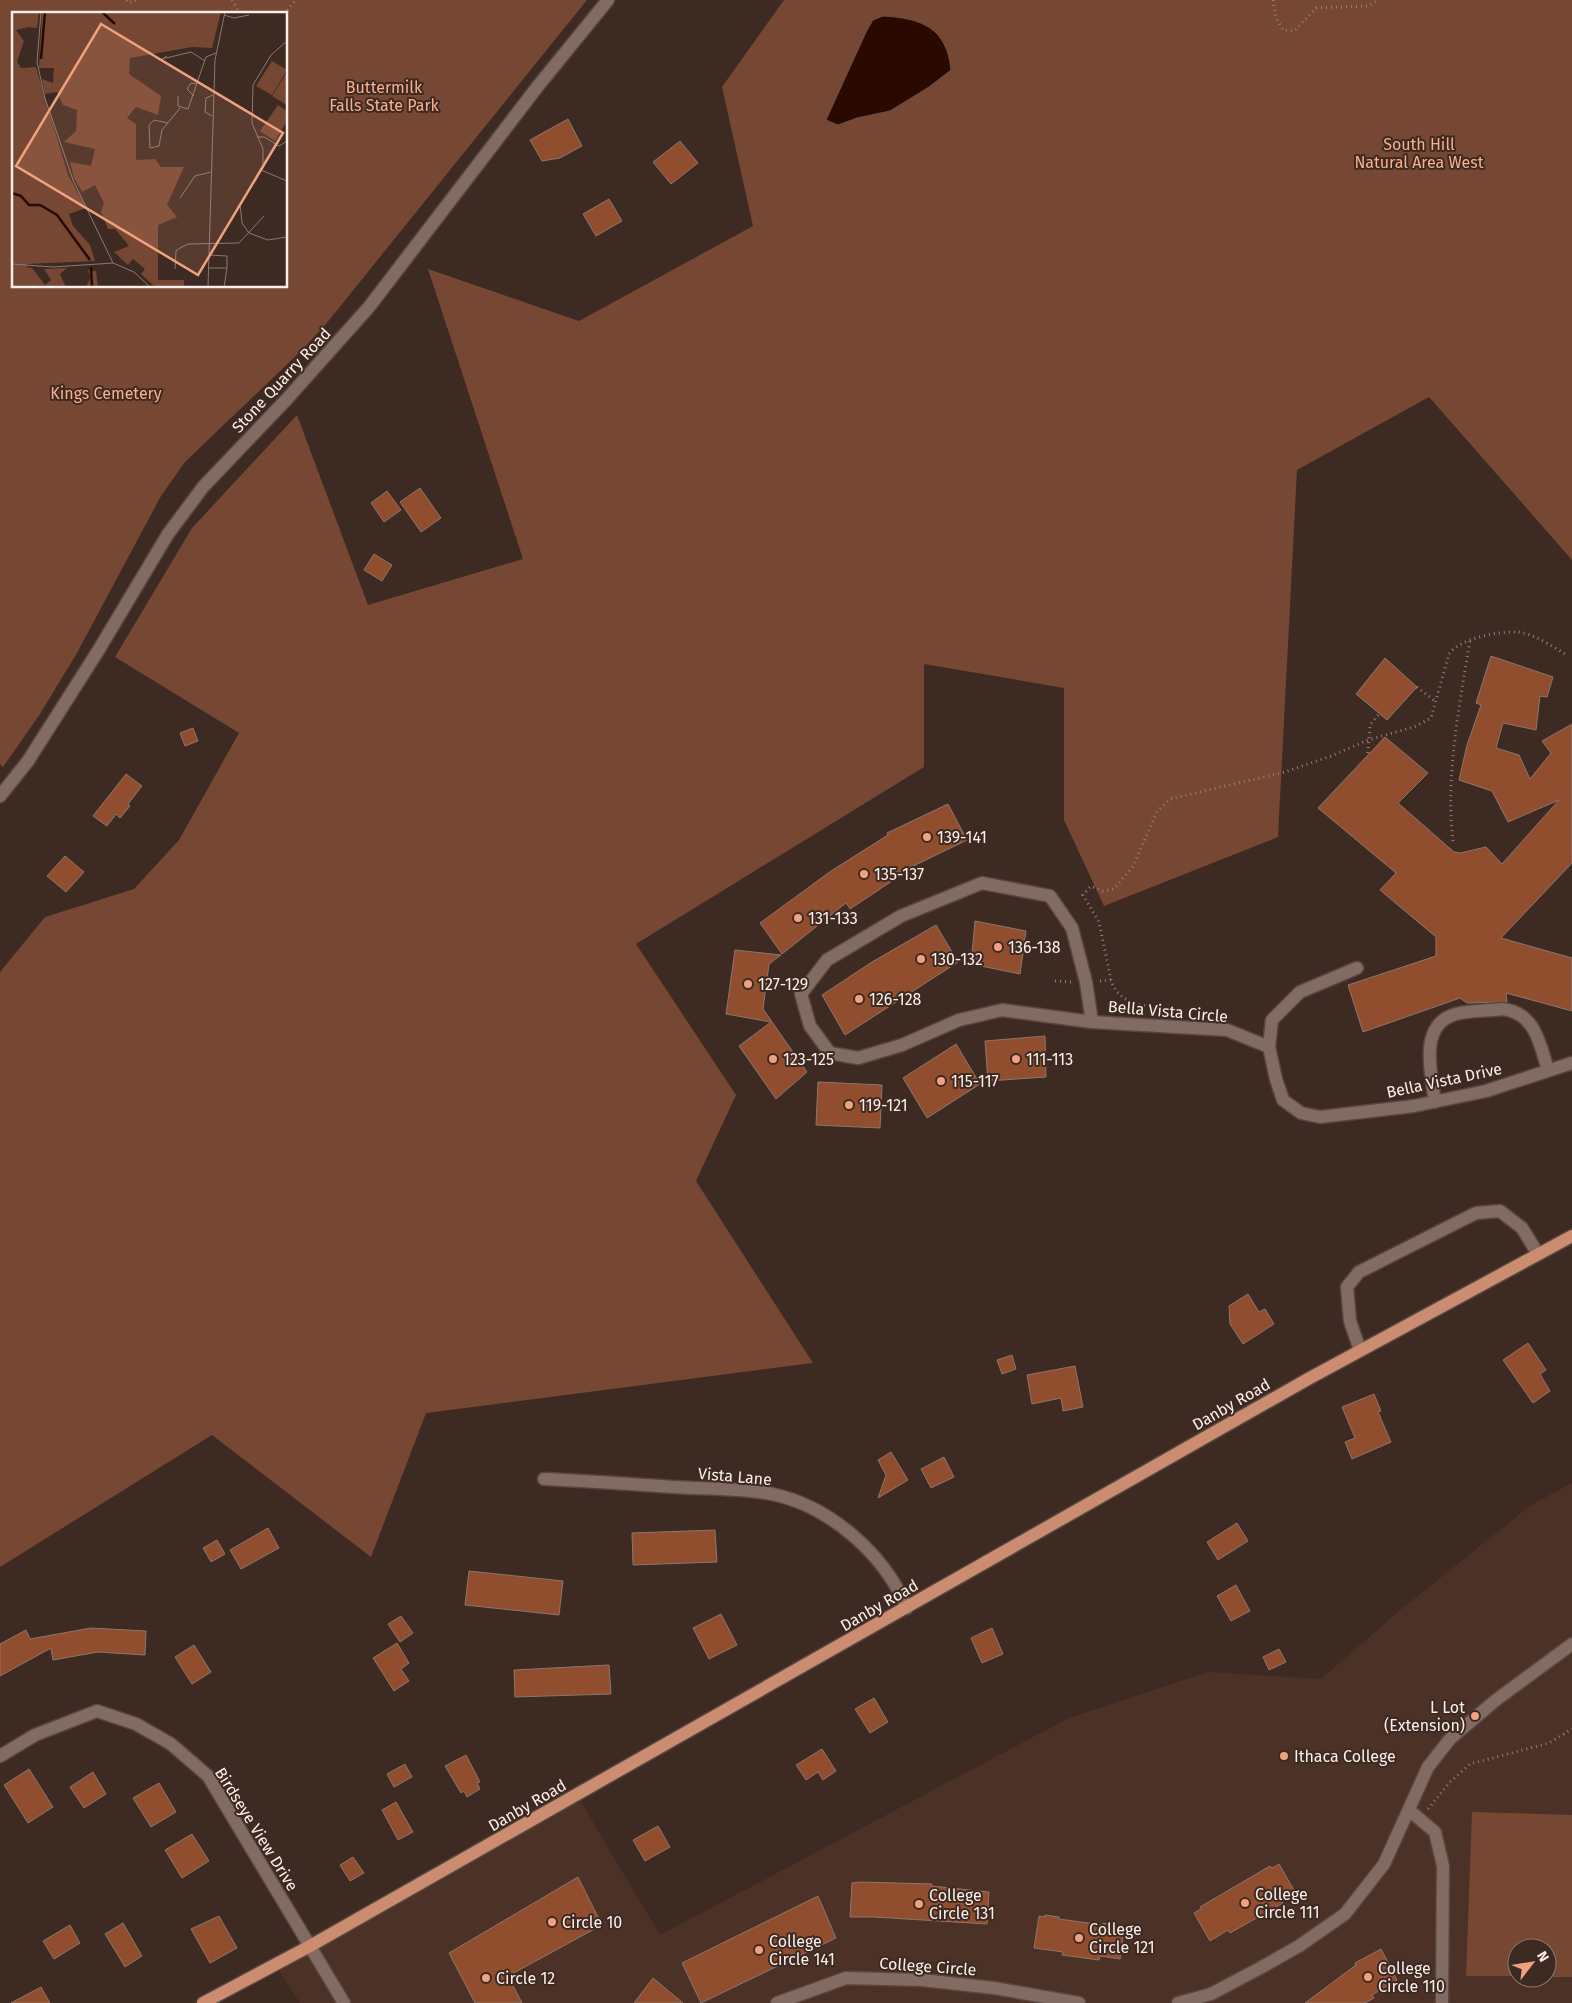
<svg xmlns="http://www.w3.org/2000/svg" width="1572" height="2003" font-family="'Fira Sans',sans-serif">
  <rect width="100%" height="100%" fill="#3d2a22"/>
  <path fill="#4b3126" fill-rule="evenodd" d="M1572 1483V2003H300L275 1965 577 1795 660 1935 1069 1718 1208 1672 1321 1679 1400 1610 1531 1505ZM1517 1948H1547V1978H1517Z"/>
  <path fill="#764732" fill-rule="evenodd" d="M0 0H587L326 324 299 353 185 462 161 496 77 653 40 714 3 767 0 764ZM14 14H286V286H14Z
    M784 0H1572V560L1429 397 1297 470 1278 837 1104 906 1064 820V688L924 664V767L636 944 736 1095 696 1181 813 1363 426 1413 371 1557 212 1435 0 1567V972L45 917 134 889 179 840 239 733 115 657 192 528 297 415 368 605 523 559 428 269 579 321 753 226 722 87Z
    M1472 1812 1572 1815V1977H1547V1948H1517V1976H1466Z"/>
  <path fill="#2a0a00" stroke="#694f46" d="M883 16C922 18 947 28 951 70L929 87 890 111 857 118 838 125 826 120 867 30 873 20Z"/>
  <path fill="#904e2f" stroke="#8d766c" d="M568 119 582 146 560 158 542 161 530 140Z
    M680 141 698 163 671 184 653 162Z
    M609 199 622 221 596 236 583 214Z
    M420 488 441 518 421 532 400 502Z
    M387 491 401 510 384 522 371 503Z
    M374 554 392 565 382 581 364 570Z
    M1491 656 1553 677 1547 697 1540 696 1536 730 1503 723 1496 748 1519 755 1530 779 1551 753 1542 741 1572 724V863L1501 938 1572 958V1011L1506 993 1507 1002 1467 1003 1460 998 1363 1032 1348 985 1436 956V937L1380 890 1396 873 1318 808 1385 737 1428 773 1398 803 1454 852 1460 853 1486 847 1502 864 1559 800 1508 822 1492 791 1459 780 1467 745 1481 705 1476 703Z
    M1385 658 1417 687 1387 720 1356 694Z
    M193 728 198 741 185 746 180 733Z
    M126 774 142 786 128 804 130 806 120 818 116 814 107 826 93 816Z
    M948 804 967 840 899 873 901 875 850 909 846 903 782 954 760 923 831 871 888 835 887 833Z
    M65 856 84 872 66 892 47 876Z
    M975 921 1026 931 1020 974 971 964Z
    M936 925 958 962 845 1035 822 995 872 962Z
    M735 950 781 955 769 964 763 1009 807 1072 776 1099 739 1046 771 1022 726 1014Z
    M1045 1036 1046 1077 988 1081 985 1041Z
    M956 1044 980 1084 927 1118 903 1078Z
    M818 1082 882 1085 880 1128 816 1125Z
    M1248 1294 1259 1312 1265 1309 1274 1324 1243 1344 1230 1324 1229 1306Z
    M1528 1343 1546 1370 1540 1374 1550 1391 1533 1403 1503 1360Z
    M1012 1355 1016 1369 1002 1374 997 1360Z
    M1075 1366 1083 1407 1063 1411 1061 1398 1032 1404 1027 1375Z
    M1374 1394 1381 1411 1378 1412 1391 1442 1352 1459 1345 1442 1355 1438 1342 1407Z
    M891 1452 908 1480 878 1498 886 1475 878 1460Z
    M944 1457 954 1477 931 1488 921 1469Z
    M1237 1523 1248 1541 1218 1560 1207 1542Z
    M268 1528 279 1548 241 1569 230 1550Z
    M715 1530 717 1562 633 1565 632 1533Z
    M217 1540 225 1554 211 1562 203 1548Z
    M469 1571 563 1581 559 1615 465 1605Z
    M1236 1585 1250 1611 1231 1621 1217 1596Z
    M721 1614 737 1645 709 1659 693 1628Z
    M401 1616 413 1633 400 1642 388 1624Z
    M91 1628 146 1631 145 1655 98 1652 53 1660 51 1648 0 1676V1644L26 1630 30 1639Z
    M992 1628 1003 1654 982 1663 971 1638Z
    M397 1643 409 1663 401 1669 409 1681 394 1691 373 1658Z
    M194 1645 211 1672 192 1684 175 1657Z
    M1279 1649 1286 1662 1269 1670 1263 1657Z
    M609 1665 611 1694 515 1697 514 1670Z
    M874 1698 888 1722 870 1733 855 1709Z
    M822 1749 836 1771 823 1780 818 1772 806 1780 796 1765Z
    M466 1755 480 1782 477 1783 480 1789 467 1797 464 1791 461 1793 445 1766Z
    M405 1764 412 1777 394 1787 387 1774Z
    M29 1769 53 1807 28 1823 4 1785Z
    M93 1772 106 1794 84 1808 70 1787Z
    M159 1783 176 1812 151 1827 133 1798Z
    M396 1802 413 1832 398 1840 382 1810Z
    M658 1826 670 1847 645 1861 633 1840Z
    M192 1834 209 1861 182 1878 165 1850Z
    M353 1857 364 1873 350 1881 340 1865Z
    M1279 1864 1295 1892 1281 1900 1283 1903 1230 1933 1228 1930 1210 1941 1194 1913 1201 1909 1200 1907 1270 1866 1272 1868Z
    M578 1877 602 1925 508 1976 522 2003H475L449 1953Z
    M860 1882 932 1884 931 1886 989 1892 987 1924 874 1917H850L852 1883Z
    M818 1896 836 1938 701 2003 682 1963Z
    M1045 1915 1059 1917V1919L1103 1925V1923L1124 1928 1120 1959 1100 1956 1099 1960 1062 1955 1063 1952 1034 1948 1039 1916 1045 1917Z
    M219 1916 237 1948 210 1963 191 1929Z
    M123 1923 142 1956 125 1967 105 1934Z
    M70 1925 80 1943 54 1959 43 1941Z
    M1381 1949 1397 1980 1372 1995 1374 1998 1365 2003H1305L1356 1965 1355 1963Z
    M653 1978 683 2003H634Z
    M41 1987 50 2003H11Z"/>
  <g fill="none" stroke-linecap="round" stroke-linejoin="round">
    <g stroke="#584740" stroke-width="15">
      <path id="minor" d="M0 796 28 761 98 651 168 534 203 487 286 400 369 307 538 86 608 0
        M1357 968 1300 992 1272 1020 1269 1047 1276 1079 1283 1100 1301 1113 1320 1117 1414 1106 1486 1091 1572 1063
        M1092 1022 1086 982 1072 928 1050 896 982 883 901 916 827 960 801 994 810 1026 830 1053 858 1058 902 1045 959 1020 1002 1010 1092 1022 1227 1030 1269 1047
        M1435 1102C1431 1073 1418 1024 1456 1014 1470 1010 1488 1011 1502 1009 1535 1012 1540 1044 1548 1070
        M1360 1350 1350 1321 1347 1287 1359 1272 1476 1213 1500 1211 1522 1228 1538 1254
        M544 1479C587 1481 630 1484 673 1487 705 1489 740 1488 772 1494 830 1506 884 1554 907 1608
        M0 1756 35 1735 97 1711 136 1724 171 1744 208 1776 344 2003
        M1409 1810 1435 1832 1443 1866 1442 2003
        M777 2003 846 1978 922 1980 994 1988 1079 2003
        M1178 2003 1211 1994 1262 1967 1299 1946 1345 1914 1384 1864 1428 1767 1450 1739 1496 1700 1572 1644"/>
    </g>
    <g stroke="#584740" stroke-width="15">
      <path id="major" d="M203 2003 310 1946 1308 1379 1572 1236"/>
    </g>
    <path stroke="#908079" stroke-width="3" stroke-dasharray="1 4" stroke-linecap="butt" d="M127 0 129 3 137 0
      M232 0 240 14
      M1273 0 1276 18 1283 30 1294 31 1316 8 1367 6 1379 0
      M284 14 296 0
      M1417 687 1436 702
      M1368 753 1370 725 1379 714
      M1453 841C1445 777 1460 703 1470 640
      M1111 980 1099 922 1083 895 1091 886 1103 891 1114 889 1133 866 1157 812 1170 799 1285 772 1331 756 1368 740 1414 727 1431 718 1449 654C1460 638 1499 631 1518 632 1535 634 1553 647 1567 655
      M1055 981 1072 982
      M1100 981 1111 980C1118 1004 1143 1005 1164 1010
      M1428 1809 1450 1782 1470 1764 1549 1743 1572 1729"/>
    <use href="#minor" stroke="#826b62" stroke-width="12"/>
    <use href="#major" stroke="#cc8c70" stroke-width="12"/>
  </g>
  <g fill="#f1a17d" stroke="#3d2a22" stroke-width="2">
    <circle cx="927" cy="837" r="5"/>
    <circle cx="864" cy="874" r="5"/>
    <circle cx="798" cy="918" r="5"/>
    <circle cx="998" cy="947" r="5"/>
    <circle cx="921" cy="959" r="5"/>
    <circle cx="748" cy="984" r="5"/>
    <circle cx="859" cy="999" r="5"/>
    <circle cx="773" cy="1059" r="5"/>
    <circle cx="1016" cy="1059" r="5"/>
    <circle cx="941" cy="1081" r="5"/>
    <circle cx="849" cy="1105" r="5"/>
    <circle cx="1475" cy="1716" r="5"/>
    <circle cx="1284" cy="1756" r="5"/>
    <circle cx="1245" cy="1903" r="5"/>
    <circle cx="919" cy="1904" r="5"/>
    <circle cx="552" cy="1922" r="5"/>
    <circle cx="1079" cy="1938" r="5"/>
    <circle cx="759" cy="1950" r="5"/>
    <circle cx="1368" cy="1977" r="5"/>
    <circle cx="486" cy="1978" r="5"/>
  </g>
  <g text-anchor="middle" stroke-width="4" stroke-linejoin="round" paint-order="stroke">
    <g font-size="16" fill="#fdaf8c" stroke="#3d2a22">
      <text x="384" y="93">Buttermilk<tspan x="384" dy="18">Falls State Park</tspan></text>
      <text x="1419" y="150">South Hill<tspan x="1419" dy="18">Natural Area West</tspan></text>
      <text x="106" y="399">Kings Cemetery</text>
    </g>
    <g font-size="16" fill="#fcefe9" stroke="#3d2a22">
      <text transform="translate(281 380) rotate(-47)" y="6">Stone Quarry Road</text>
      <text transform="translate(1168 1011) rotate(5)" y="6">Bella Vista Circle</text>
      <text transform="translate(1444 1080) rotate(-12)" y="6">Bella Vista Drive</text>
      <text transform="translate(1231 1404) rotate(-30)" y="6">Danby Road</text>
      <text transform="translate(735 1476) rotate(5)" y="6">Vista Lane</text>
      <text transform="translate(879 1605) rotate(-30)" y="6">Danby Road</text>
      <text transform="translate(527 1805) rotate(-30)" y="6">Danby Road</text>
      <text transform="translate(257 1829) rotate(58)" y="6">Birdseye View Drive</text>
      <text transform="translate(928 1966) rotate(4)" y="6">College Circle</text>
    </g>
    <g font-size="16" fill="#fcefe9" stroke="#3d2a22" text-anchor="start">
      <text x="937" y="843">139-141</text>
      <text x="874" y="880">135-137</text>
      <text x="808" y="924">131-133</text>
      <text x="1008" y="953">136-138</text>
      <text x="931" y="965">130-132</text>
      <text x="758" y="990">127-129</text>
      <text x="869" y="1005">126-128</text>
      <text x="783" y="1065">123-125</text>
      <text x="1026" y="1065">111-113</text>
      <text x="951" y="1087">115-117</text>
      <text x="859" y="1111">119-121</text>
      <text x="1465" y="1713" text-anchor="end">L Lot<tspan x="1465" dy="18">(Extension)</tspan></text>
      <text x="1294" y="1762">Ithaca College</text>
      <text x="1255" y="1900">College<tspan x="1255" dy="18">Circle 111</tspan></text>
      <text x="929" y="1901">College<tspan x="929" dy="18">Circle 131</tspan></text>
      <text x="562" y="1928">Circle 10</text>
      <text x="1089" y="1935">College<tspan x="1089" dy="18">Circle 121</tspan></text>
      <text x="769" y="1947">College<tspan x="769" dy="18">Circle 141</tspan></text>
      <text x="1378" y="1974">College<tspan x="1378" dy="18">Circle 110</tspan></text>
      <text x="496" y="1984">Circle 12</text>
    </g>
  </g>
  <g transform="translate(12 12)">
    <rect width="275" height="275" fill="#3d2a22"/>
    <path d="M0 0H27L25 16 16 15 4 18 12 29 5 50 9 56 24 55 56 163 74 196 57 202 61 214 78 233 83 249 15 252V255L20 256 33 273 39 268 32 257 55 256 48 262 54 275H0ZM30 0H209L200 36 180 35 118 46 117 62 149 84 146 103 124 95 115 106 124 112V148L143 147 149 155H172L155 193 165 205 146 213V268H172V275H143L129 262 133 257 121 247 116 253 102 240 117 234 103 217H96L89 200 92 191 83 173 70 180 62 166 58 150 79 154 83 137 52 130 64 119 65 98 51 93 45 80 33 82 30 67 41 71 42 56H27ZM260 49 275 58 260 83 244 74ZM275 60V93L260 84ZM266 93 275 99V109L263 129 248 119ZM76 258 84 259 86 275H74L79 265Z" fill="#764732"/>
    <path fill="none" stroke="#2a0a00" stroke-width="2.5" d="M90 0 103 12M29 47 33 0M0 181 9 184 17 193H28L45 203 78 248M79 255 80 275"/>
    <path fill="none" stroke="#897972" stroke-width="1" d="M29 0 25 50 33 86 61 168 101 251M212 3 222 6 237 3M275 29 259 43 241 73 240 111 251 137V153L228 192 230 211 237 221 256 228 275 225M155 44 150 47 179 40 193 49M166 84V94L176 97 194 45 204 41M182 84 175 77 179 71 185 72M200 104 193 100 194 86 201 83M156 111 142 108 137 113 138 136 147 134 150 118 168 96M245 125H252L267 134 275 129M249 158 275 169M168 186 183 164 199 160M197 243 215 244V256M0 252 41 255 101 251 122 260 138 275M196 256H215L212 275M163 257 164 239 168 236 176 232 227 231 252 204M196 275 203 48 213 0"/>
    <path fill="#f1a17d" fill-opacity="0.15" stroke="#f1a17d" stroke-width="2.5" d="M89 12 271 121 186 263 4 154Z"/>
    <rect width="275" height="275" fill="none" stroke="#fcefe9" stroke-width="2.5"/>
  </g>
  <g transform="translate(1532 1963) rotate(59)"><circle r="24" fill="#3d2a22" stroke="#897972"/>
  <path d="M0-4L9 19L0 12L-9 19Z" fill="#f1a17d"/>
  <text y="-8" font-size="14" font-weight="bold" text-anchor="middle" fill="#fcefe9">N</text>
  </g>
</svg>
